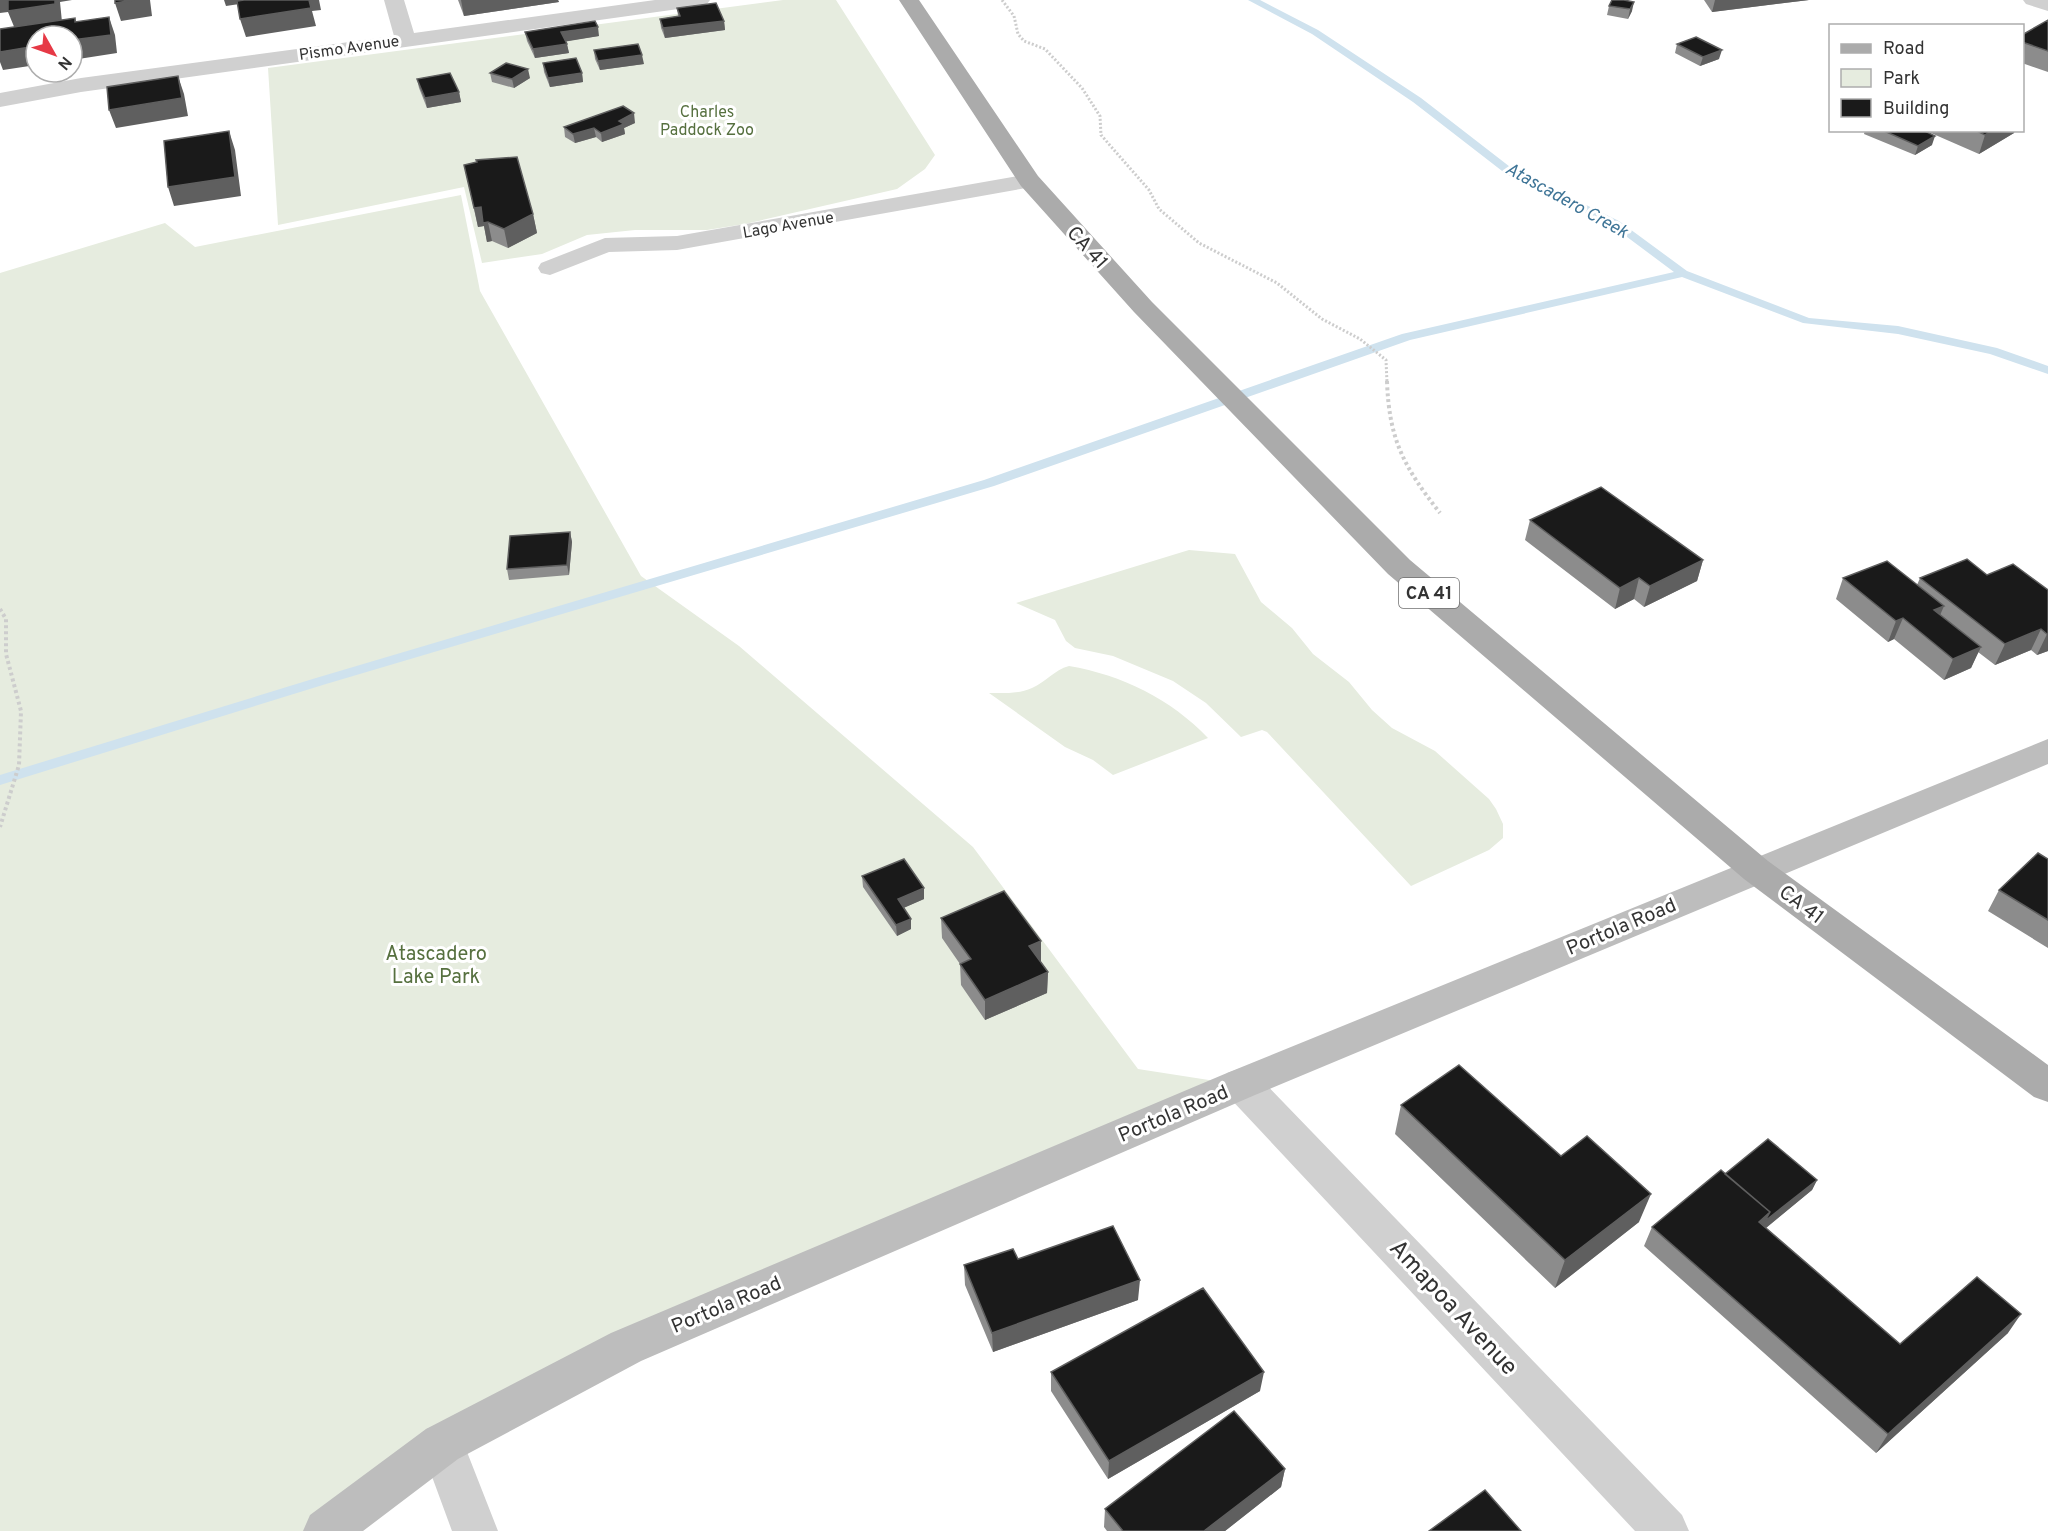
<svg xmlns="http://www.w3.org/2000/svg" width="2048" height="1531" font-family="Overpass,sans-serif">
  <rect width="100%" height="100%" fill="#fff"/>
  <path fill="#e6ecdf" d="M783 0H836L935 155 925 169 897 189 745 224 707 230H635L587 235 542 254 482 263 464 187 278 225 268 68Z
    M461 195 480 291 641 576 739 646 973 847 1138 1069 1241 1085 425 1444 314 1531H0V273L165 223 195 247Z
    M1189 550 1235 554 1261 602 1292 628 1313 654 1349 682 1372 710 1392 728 1435 751 1489 799 1496 809 1503 824V838L1489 850 1411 886 1267 732 1262 730 1241 737 1206 703 1173 681 1113 656 1075 648 1066 641 1055 620 1016 603Z
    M1069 666C1122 675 1171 699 1208 738L1113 775 1093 760 1065 747 989 693C1003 693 1019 694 1032 688 1046 682 1054 670 1069 666Z"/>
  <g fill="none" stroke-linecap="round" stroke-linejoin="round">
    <path fill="#cfe2ee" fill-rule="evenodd" d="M1248 0H1260L1318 30 1421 98 1514 170 1619 221 1687 271 1809 318 1898 326 1997 348 2048 366V374L1990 354 1898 334 1803 323 1682 277 1410 340 994 486 326 684 0 785V775L316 678 984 480 1402 334 1674 272 1611 225 1506 174 1413 102 1312 34Z"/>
    <path stroke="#cdcdcd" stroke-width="3" stroke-dasharray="2 2" stroke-linecap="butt" d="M1002 0 1014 16 1018 34 1024 41 1045 49 1082 88 1100 116 1101 135 1149 190 1159 209 1199 243 1277 283 1322 319 1360 339 1386 360 1387 383"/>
    <path stroke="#cdcdcd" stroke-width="4" stroke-dasharray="3 3" stroke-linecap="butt" d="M1387 381C1389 440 1404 467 1440 513
      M0 609 6 619V654L21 711 19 765 0 827"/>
    <path fill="#d0d0d0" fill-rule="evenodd" d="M384 0H404L414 33 655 0H710L707 4 700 6 81 92 0 107V93L81 78 394 36Z
      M2023 0H2048V11L2026 4Z
      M1029 174 1037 176 1041 181 1037 186 677 250 609 252 550 275 541 273 538 268 541 263 605 238 677 236Z
      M1241 1068 1255 1073 1682 1515 1689 1531H1635L1227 1095 1222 1084 1227 1073Z
      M442 1423 458 1429 498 1531H452L420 1444 426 1429Z"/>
    <path fill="#bdbdbd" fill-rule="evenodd" d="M2048 739V764L1255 1095 641 1361 458 1459 363 1531H303L310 1515 426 1429 611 1333 1227 1073Z"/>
    <path fill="#ababab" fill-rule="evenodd" d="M899 0H919L1038 176 1152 302 1410 560 1768 861 2048 1065V1102L2034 1097 1744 879 1388 574 1134 312 1021 186Z"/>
  </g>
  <path fill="#8c8c8c" d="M458 0H558L559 2 464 16Z
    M1612 0 1632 11 1628 19 1607 15 1609 6Z
    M1704 0H1809L1712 12Z
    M677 8 724 21 725 30 665 38 661 28 660 19 678 16Z
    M2048 20V72L2022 63V35Z
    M525 32 599 36 566 41 569 53 535 58 527 41Z
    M1677 44 1719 59 1700 66 1675 53Z
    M594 50 644 64 600 70 595 59Z
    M543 63 582 73 583 82 550 87 544 72Z
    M490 73 530 78 514 88 492 82Z
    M417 79 459 92 461 102 427 108 419 88Z
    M635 123 624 128 625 134 602 142 596 137 575 143 565 137 564 127Z
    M1865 130H1923L1932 145 1915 155 1864 134Z
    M1924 130H2015L2014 133 1979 154Z
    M476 160 533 214 537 233 508 248 492 241 487 242 484 226 478 227 464 165 476 162Z
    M1530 520 1703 560 1697 581 1644 607 1634 599 1615 609 1525 540Z
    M570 532 572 542 569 575 509 580 507 569Z
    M1987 575 2048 590V651L2037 655 2031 650 1995 665 1978 652 1971 668 1944 680 1894 639 1888 642 1836 599 1843 578 1917 585 1920 578Z
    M2048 859V948L1988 911 1999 890Z
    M862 876 924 888V899L903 908 911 919V929L897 936 863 887Z
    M941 918 1041 962 1048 972 1047 993 985 1020 961 985 960 964 942 938Z
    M1401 1105 1561 1156 1639 1222 1555 1288 1395 1134Z
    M1725 1174 1817 1180 1812 1190 1766 1228 1900 1344 2008 1333 1876 1453 1644 1246 1652 1227Z
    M1018 1259 1138 1300 993 1352 965 1285 964 1265Z
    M1051 1372 1260 1391 1108 1479 1051 1391Z
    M1285 1469 1281 1487 1225 1531H1107L1104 1527 1105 1509Z"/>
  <path fill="#5f5f5f" d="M0 0H72L60 2 62 22 15 29 8 12 0 13Z
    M134 0H150L152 16 121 21 115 3Z
    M224 0H267L226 6Z
    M309 0H319L321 10 312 11 316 26 246 37 240 19Z
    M461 0H558L559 2 464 16Z
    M1715 0H1809L1712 12Z
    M1634 2 1632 11 1628 19 1630 9Z
    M109 17 115 35 117 53 72 60V40L75 22V18L81 36Z
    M724 21 725 30 665 38 663 28Z
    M598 27 599 36 563 42 561 32Z
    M567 44 569 53 535 58 533 49Z
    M36 46V65L3 70 0 62V52Z
    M1722 50 1719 59 1700 66 1703 57Z
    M642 55 644 64 600 70 598 61Z
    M528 69 530 78 514 88 512 79Z
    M582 73 583 82 550 87 548 78Z
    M178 76 184 94 188 116 116 128 109 110Z
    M459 92 461 102 427 108 425 98Z
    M634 113 635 123 624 128 625 134 602 142 601 133 619 121Z
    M594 128 596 137 575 143 573 134Z
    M1993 130H2015L2014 133 1979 154 1985 135Z
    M229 131 235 150 241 196 174 206 168 187Z
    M1935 136 1932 145 1915 155 1918 146Z
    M481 207 488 222 492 241 487 242 484 226 478 227 474 208Z
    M533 214 537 233 508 248 504 229Z
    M570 532 572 542 569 575 567 565Z
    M1703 560 1697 581 1644 607 1650 586Z
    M1639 578 1634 599 1615 609 1620 588Z
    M1944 606 1935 627 1934 610Z
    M1903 618 1894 639 1888 642 1896 621Z
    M2041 629 2031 650 1995 665 2005 644Z
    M2047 634H2048V651L2037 655Z
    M1981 647 1971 668 1944 680 1953 659Z
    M924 888V899L899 910 898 899Z
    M911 919V929L897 936 896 925Z
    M1041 941V962L1029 967V946Z
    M1048 972 1047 993 985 1020V1000Z
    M1817 1180 1812 1190 1761 1232 1759 1222 1770 1212Z
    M1651 1194 1639 1222 1555 1288 1565 1260Z
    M1140 1280 1138 1300 993 1352 992 1333Z
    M2021 1314 2008 1333 1876 1453 1888 1434Z
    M1264 1372 1260 1391 1108 1479 1109 1461Z
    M1285 1469 1281 1487 1225 1531H1204Z"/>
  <path fill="#1a1a1a" stroke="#5f5f5f" stroke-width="1.5" d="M8 0H55V4L8 11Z
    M115 0H134L115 3Z
    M244 0H309L311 8 240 19 237 1Z
    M1612 0H1624L1634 2 1630 9 1609 6Z
    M716 3 724 21 663 28 660 19 680 16 677 8Z
    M109 17 111 35 72 40V36H36V46L0 52V29L75 18V22Z
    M2048 20V51L2022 42V35Z
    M595 21 598 27 561 32 567 44 533 49 525 32Z
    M1696 37 1722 50 1703 57 1677 44Z
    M638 44 642 55 598 61 594 50Z
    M576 58 582 73 548 78 543 63Z
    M506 63 528 69 512 79 490 73Z
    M450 73 459 92 425 98 417 79Z
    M178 76 182 98 109 110 107 87Z
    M623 106 634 113 619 121 624 124 601 133 594 128 573 134 564 127Z
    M1882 130H1923L1935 136 1918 146Z
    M1975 130H1993L1985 135Z
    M229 131 235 177 168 187 164 141Z
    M517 157 533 214 504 229 488 222 483 223 481 207 474 208 464 165 477 162 476 160Z
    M1601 487 1703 560 1650 586 1639 578 1620 588 1530 520Z
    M570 532 567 565 507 569 510 536Z
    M1967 559 1987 575 2013 564 2048 590V634H2047L2041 629 2005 644 1920 578Z
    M1887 561 1944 606 1934 610 1981 647 1953 659 1903 618 1896 621 1843 578Z
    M2038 853 2048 859V920L1999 890Z
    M904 859 924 888 898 899 911 919 896 925 862 876Z
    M1004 891 1041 941 1029 946 1048 972 985 1000 960 964 971 959 941 918Z
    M1459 1065 1561 1156 1587 1136 1651 1194 1565 1260 1401 1105Z
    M1768 1139 1817 1180 1765 1221 1770 1212 1725 1174Z
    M1721 1170 1770 1212 1759 1222 1900 1344 1977 1277 2021 1314 1888 1434 1652 1227Z
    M1113 1226 1140 1280 992 1333 964 1265 1013 1249 1018 1259Z
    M1203 1288 1264 1372 1109 1461 1051 1372Z
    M1234 1411 1285 1469 1204 1531H1123L1105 1509Z
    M1485 1490 1521 1531H1429Z"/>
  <g text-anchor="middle" stroke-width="6" stroke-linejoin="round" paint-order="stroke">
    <g font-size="16" fill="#333" stroke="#fff">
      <text transform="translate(349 47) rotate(-8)" y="6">Pismo Avenue</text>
      <text transform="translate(788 224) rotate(-10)" y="6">Lago Avenue</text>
    </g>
    <g font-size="16" fill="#56703f" stroke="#fff">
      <text x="707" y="117">Charles<tspan x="707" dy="18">Paddock Zoo</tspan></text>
    </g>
    <g font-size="18" font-style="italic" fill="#3f7597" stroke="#fff">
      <text transform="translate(1567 200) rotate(29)" y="6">Atascadero Creek</text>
    </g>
    <rect fill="#fff" stroke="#707070" stroke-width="1.5" x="1399" y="578" width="60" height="30" rx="4.5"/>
    <g font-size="18" font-weight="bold" fill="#333">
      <text x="1429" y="599">CA 41</text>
    </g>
    <g font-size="20" fill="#333" stroke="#fff">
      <text transform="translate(1088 247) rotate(48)" y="7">CA 41</text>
      <text transform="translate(1802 904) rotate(37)" y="7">CA 41</text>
      <text transform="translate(1621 926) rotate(-23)" y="7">Portola Road</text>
      <text transform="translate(1173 1113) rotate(-23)" y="7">Portola Road</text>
      <text transform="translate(726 1304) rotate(-23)" y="7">Portola Road</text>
    </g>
    <g font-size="20" fill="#56703f" stroke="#fff">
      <text x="436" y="960">Atascadero<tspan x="436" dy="23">Lake Park</tspan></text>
    </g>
    <g font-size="24" fill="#333" stroke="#fff">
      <text transform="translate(1454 1307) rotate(47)" y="8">Amapoa Avenue</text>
    </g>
  </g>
  <rect x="1829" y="24" width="195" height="108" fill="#ffffff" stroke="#adadad" stroke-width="1.5"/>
  <rect x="1841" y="44" width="30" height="9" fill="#ababab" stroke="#adadad" stroke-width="1.5"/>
  <text x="1883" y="54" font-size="18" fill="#333333">Road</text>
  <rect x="1841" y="69" width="30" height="18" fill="#e6ecdf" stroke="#adadad" stroke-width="1.5"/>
  <text x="1883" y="84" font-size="18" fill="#333333">Park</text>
  <rect x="1841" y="99" width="30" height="18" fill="#1a1a1a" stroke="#adadad" stroke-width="1.5"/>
  <text x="1883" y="114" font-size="18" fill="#333333">Building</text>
  <g transform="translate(54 54) rotate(130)"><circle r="28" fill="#ffffff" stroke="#adadad" stroke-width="1.5"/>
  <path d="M0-4.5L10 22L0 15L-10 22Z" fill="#e63946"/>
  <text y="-9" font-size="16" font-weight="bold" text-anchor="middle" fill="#333333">N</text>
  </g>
</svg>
